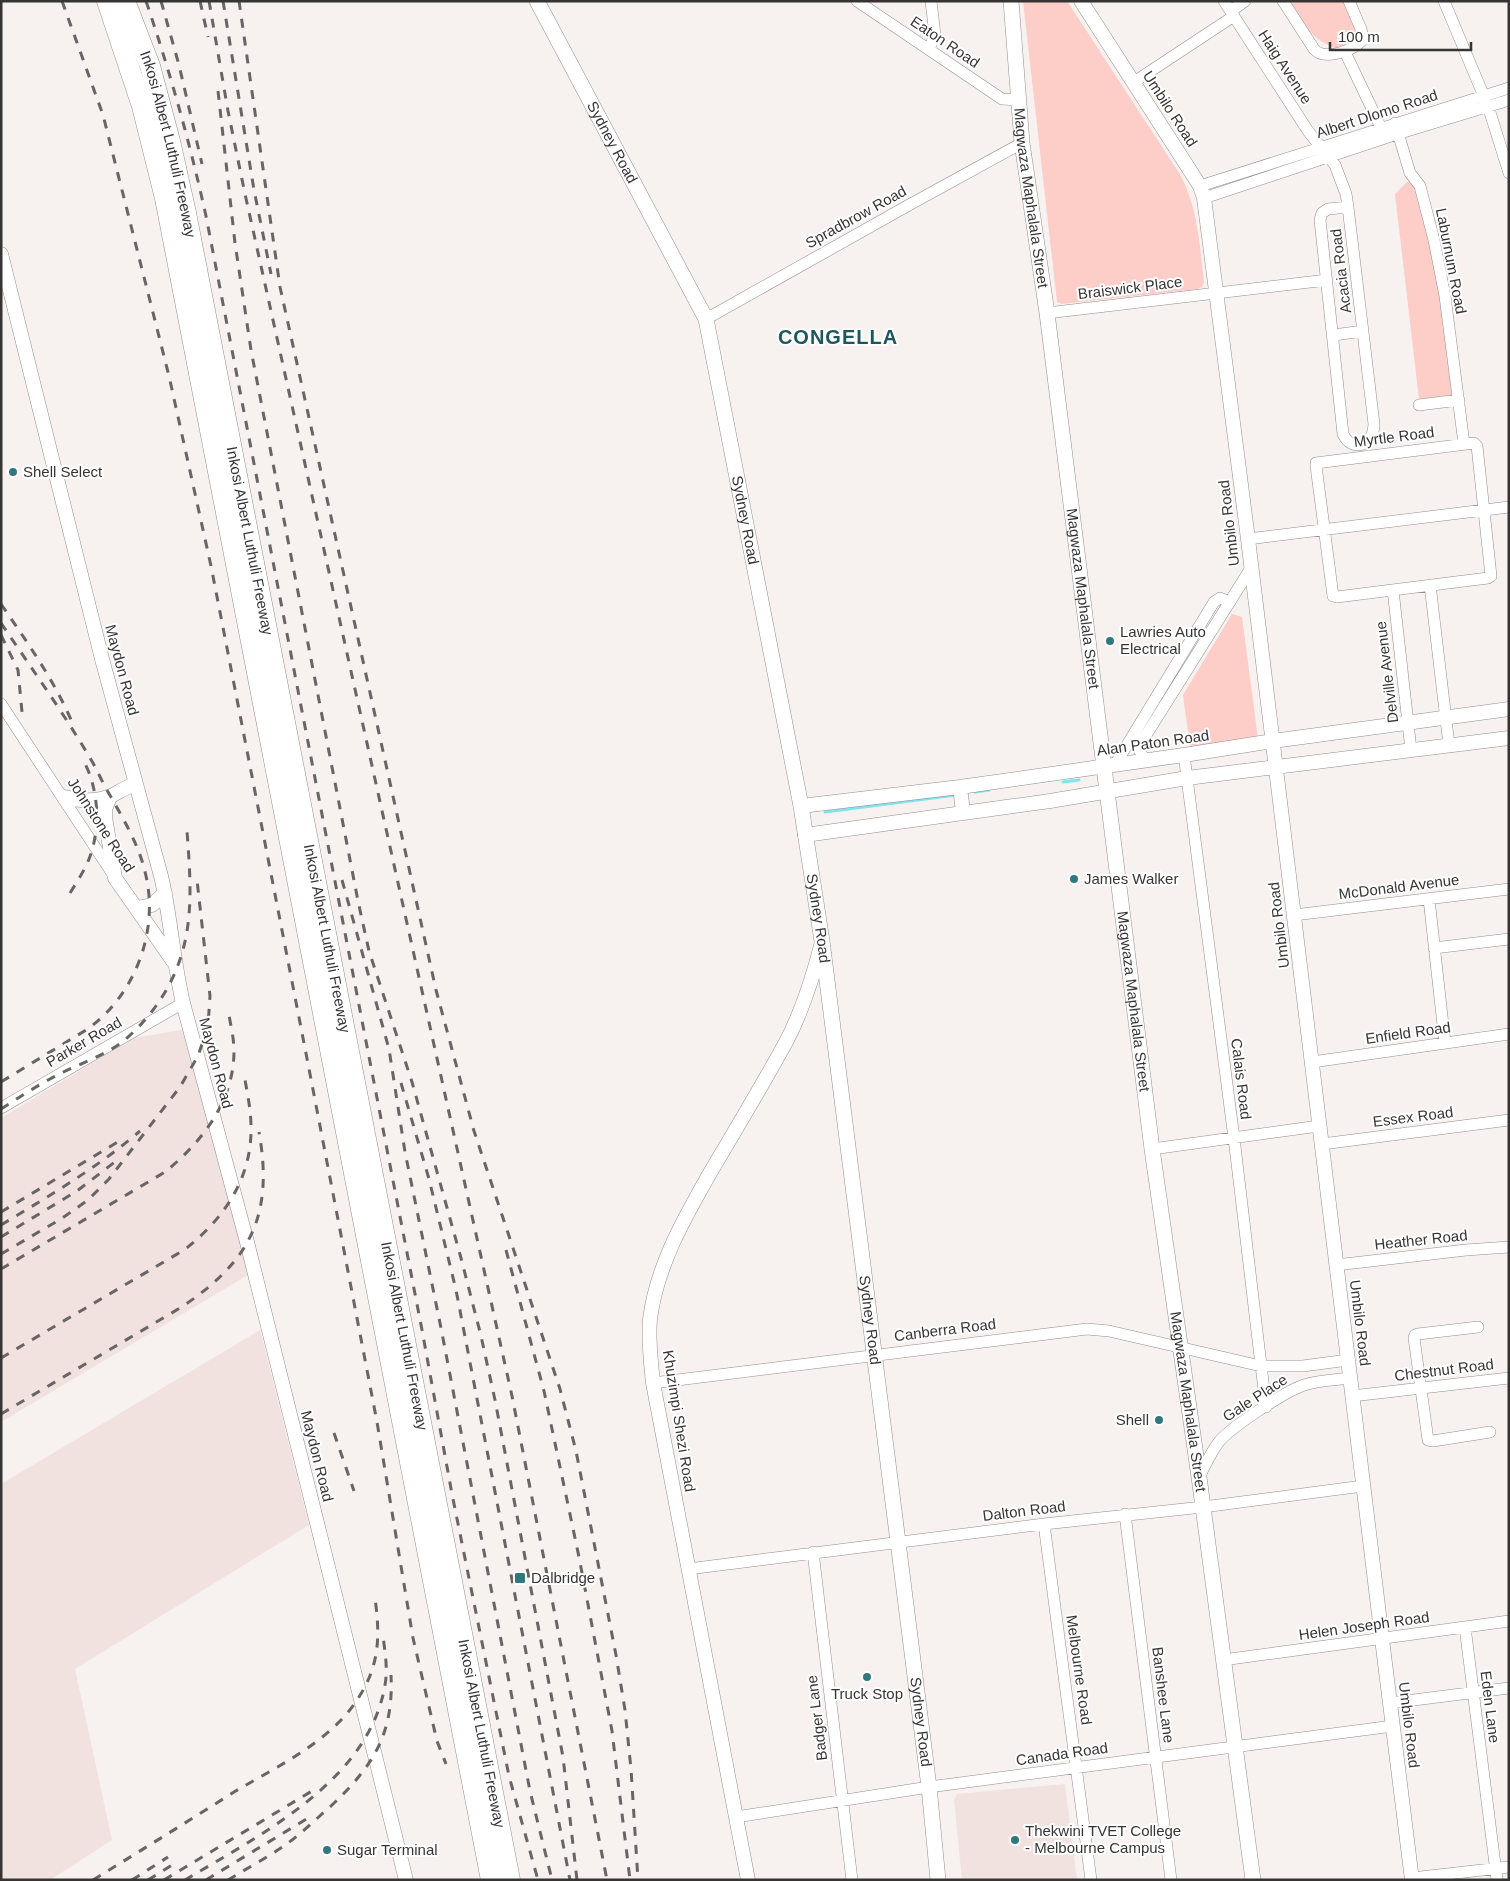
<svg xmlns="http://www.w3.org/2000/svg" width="1510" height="1881" font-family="Arial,sans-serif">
  <rect width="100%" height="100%" fill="#f7f1f0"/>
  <path fill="#f1e2e0" d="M187 1029 248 1275 1 1422V1118L134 1038Z
    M260 1330 309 1525 75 1669 112 1840 50 1880H1V1484Z
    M1065 1784 1077 1880H962L954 1800 957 1794Z"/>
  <path fill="#fdcdc7" d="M1023 1H1067L1181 176C1198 209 1200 247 1204 283L1202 287 1198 289 1062 304 1057 302Z
    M1289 1H1346L1356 31 1353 43 1338 49C1311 40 1304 24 1289 1Z
    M1413 181 1431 240 1456 395 1419 399 1395 194 1407 182Z
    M1232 614 1242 617 1258 739 1190 747 1183 695Z"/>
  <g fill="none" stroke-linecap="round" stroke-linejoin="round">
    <path stroke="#7fe4ed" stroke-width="3" d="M1063 782 1079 780
      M975 792 989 790
      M825 812 956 795"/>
    <g stroke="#938e8d" stroke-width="12">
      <path id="minor" d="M857 1 1002 99 1018 100
        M1224 1 1308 131 1335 165 1346 194 1348 207 1374 424C1374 446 1352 453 1343 434L1320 220 1322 213 1328 209 1348 207
        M1283 1 1314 49C1324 61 1355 51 1363 39L1361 29 1349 1
        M1444 1 1488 106 1509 173
        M1231 11 1245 1
        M929 49 935 35 931 1
        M1345 52 1384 134
        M1134 82 1234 16
        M1395 123 1410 173 1420 186 1434 240 1445 296 1464 444
        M1200 186 1509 88
        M1204 198 1397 134 1509 100
        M1047 313 1327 280
        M706 319 909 205 1022 143
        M1334 335 1363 331
        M1419 405 1459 400
        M1474 443 1477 446 1491 576 1488 578 1337 597 1333 596 1316 466V463Z
        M1248 539 1509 507
        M1430 585 1449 745
        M1393 590 1411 750
        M1 704 114 876
        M1184 755 1234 1138 1266 1407
        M1145 761 1139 749 1141 743 1251 568
        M1116 763 1214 602 1220 598 1230 602
        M1429 899 1445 1043
        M1294 915 1509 889
        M1434 948 1509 939
        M1312 1062 1509 1034
        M1 1108 183 1003
        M1322 1144 1509 1120
        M1152 1149 1319 1126
        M1336 1265 1466 1250 1509 1247
        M1478 1327 1418 1334 1415 1335 1414 1338 1428 1440 1433 1441 1490 1432
        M653 1383 1087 1329 1109 1331 1261 1366H1303L1348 1360
        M1352 1396 1509 1378
        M1199 1477C1205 1466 1210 1454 1218 1443 1229 1428 1286 1391 1304 1385 1319 1380 1335 1380 1350 1378
        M1125 1514 1171 1880
        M1044 1524 1091 1880
        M813 1552 852 1880
        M688 1569 1044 1524 1203 1507 1363 1486
        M1465 1627 1497 1880
        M1223 1660 1509 1621
        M1390 1703 1509 1688
        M736 1817 929 1787 1393 1726
        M1412 1878 1509 1867"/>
    </g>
    <g stroke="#938e8d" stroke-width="15">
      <path id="tertiary" d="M1081 1 1200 186 1204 198 1248 539 1382 1639 1412 1880
        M1 254 102 659 161 876C171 918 173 961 183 1003L247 1242 406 1880
        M960 787 963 812
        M64 797C78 801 97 802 111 796 119 792 126 787 135 784
        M110 797 105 809V817L115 878 173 961
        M801 806 960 787 1184 755 1273 741 1509 709
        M805 835 1050 801 1187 778 1509 738
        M137 908 152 905 165 893
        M748 1880 653 1383C651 1362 648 1340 650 1319 657 1265 684 1219 710 1173 736 1129 762 1086 786 1042 803 1010 813 977 822 942"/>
    </g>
    <g stroke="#938e8d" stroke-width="16">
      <g id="secondary">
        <path id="s1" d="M537 1 706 319 801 806 822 941 929 1787 938 1880"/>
        <path id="s2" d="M1011 1 1022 143 1047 313 1152 1149 1199 1477 1253 1880"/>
      </g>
    </g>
    <g stroke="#938e8d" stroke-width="21">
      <g id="motorway">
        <path d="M107 1 142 106 165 198 491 1880"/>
        <path id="s3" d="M125 1 150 66 170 141 186 213 510 1880"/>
      </g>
    </g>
    <use href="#minor" stroke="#fff" stroke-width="11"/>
    <use href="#tertiary" stroke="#fff" stroke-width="14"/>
    <use href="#secondary" stroke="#fff" stroke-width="15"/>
    <use href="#motorway" stroke="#fff" stroke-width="20"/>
    <path stroke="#686564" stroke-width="3" stroke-dasharray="9 9" stroke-linecap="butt" d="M62 1 103 115 169 376 211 566 310 1074 377 1422 413 1638 437 1741 446 1764
      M146 1C170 72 190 143 206 216L422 1330 452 1494 509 1776 538 1880
      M161 1 179 65 202 164
      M200 1 208 37
      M209 1 228 111 245 194 512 1396 607 1880
      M223 1 254 190 271 274
      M239 1 280 287 436 990 474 1131 560 1389 576 1451 616 1655 625 1710 631 1769 638 1880
      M218 91 235 243 251 350 358 901 369 951 412 1082 461 1258 481 1336 495 1400 563 1757 577 1880
      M1 604C27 642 54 680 72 722
      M1 623C32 669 65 715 93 763 99 774 104 786 111 797 125 822 140 847 146 876 159 933 134 997 86 1030L1 1082
      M1 635 18 670 22 712
      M342 880 389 1049 405 1152 441 1328 530 1791 552 1880
      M70 893C77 882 84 871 89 859 101 829 99 788 83 760
      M401 1083 429 1179 456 1290 570 1880
      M1 1109C17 1099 33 1088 50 1079 71 1067 94 1060 115 1047 130 1037 142 1024 153 1010 196 953 192 898 187 831
      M1 1212 121 1140
      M1 1225C49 1196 97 1168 140 1131
      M1 1237 77 1191 120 1158
      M506 1250 544 1391 579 1557 612 1731 630 1880
      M1 1254 61 1219 88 1200 109 1179 180 1087 198 1056 208 1026 210 996 197 880
      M1 1269 165 1172C202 1142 234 1101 234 1051 234 1037 230 1023 228 1009
      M1 1358 184 1250C223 1220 252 1179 251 1127 251 1109 247 1092 244 1074
      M1 1414 180 1308C250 1262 274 1216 259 1132
      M334 1433 354 1491
      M93 1880C140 1851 187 1822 234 1792 278 1766 332 1741 359 1697 380 1664 380 1635 375 1598
      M132 1880 168 1857
      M148 1880 172 1865
      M164 1880 312 1791
      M185 1880C260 1835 369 1781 385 1685 388 1669 385 1652 383 1636
      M206 1880 313 1815
      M228 1880C246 1869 266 1858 284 1846 301 1834 316 1819 331 1806 372 1767 394 1735 391 1675"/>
  </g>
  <g fill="#30787f" stroke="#fff" stroke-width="2">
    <circle cx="13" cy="472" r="5"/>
    <circle cx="1110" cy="641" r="5"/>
    <circle cx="1074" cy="879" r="5"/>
    <circle cx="1159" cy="1420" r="5"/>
    <rect x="514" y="1572" width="12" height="12" rx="2.5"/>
    <circle cx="867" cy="1677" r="5"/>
    <circle cx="1015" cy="1840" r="5"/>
    <circle cx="327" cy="1850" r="5"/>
  </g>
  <g text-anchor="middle" stroke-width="4" stroke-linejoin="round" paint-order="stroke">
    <g font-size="15" fill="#373434" stroke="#fff">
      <text transform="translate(945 42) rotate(34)" y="5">Eaton Road</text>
      <text transform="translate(1285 67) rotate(57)" y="5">Haig Avenue</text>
      <text transform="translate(1170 109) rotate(57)" y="5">Umbilo Road</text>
      <text transform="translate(1377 114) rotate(-18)" y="5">Albert Dlomo Road</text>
      <text dy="5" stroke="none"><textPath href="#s1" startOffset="160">Sydney Road</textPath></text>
      <text dy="5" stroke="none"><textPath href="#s3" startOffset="150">Inkosi Albert Luthuli Freeway</textPath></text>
      <text dy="5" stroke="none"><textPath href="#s2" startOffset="198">Magwaza Maphalala Street</textPath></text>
      <text transform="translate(856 217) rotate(-29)" y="5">Spradbrow Road</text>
      <text transform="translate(1451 261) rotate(79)" y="5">Laburnum Road</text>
      <text transform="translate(1341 271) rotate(-97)" y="5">Acacia Road</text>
      <text transform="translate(1130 288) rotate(-7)" y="5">Braiswick Place</text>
      <text transform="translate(1394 437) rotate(-7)" y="5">Myrtle Road</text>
      <text dy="5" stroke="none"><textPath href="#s1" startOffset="565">Sydney Road</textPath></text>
      <text transform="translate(1229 523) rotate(-97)" y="5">Umbilo Road</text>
      <text dy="5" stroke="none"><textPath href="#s3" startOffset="555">Inkosi Albert Luthuli Freeway</textPath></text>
      <text dy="5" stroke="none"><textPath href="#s2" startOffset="602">Magwaza Maphalala Street</textPath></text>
      <text transform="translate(122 670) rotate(75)" y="5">Maydon Road</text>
      <text transform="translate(1387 672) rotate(-97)" y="5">Delville Avenue</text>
      <text transform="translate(1153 743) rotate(-8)" y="5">Alan Paton Road</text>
      <text transform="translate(101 825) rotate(57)" y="5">Johnstone Road</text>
      <text transform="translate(1399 887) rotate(-7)" y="5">McDonald Avenue</text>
      <text dy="5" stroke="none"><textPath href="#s1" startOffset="970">Sydney Road</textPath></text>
      <text transform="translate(1279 925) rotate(-97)" y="5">Umbilo Road</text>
      <text dy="5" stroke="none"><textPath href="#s3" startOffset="960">Inkosi Albert Luthuli Freeway</textPath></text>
      <text dy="5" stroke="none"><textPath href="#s2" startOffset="1008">Magwaza Maphalala Street</textPath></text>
      <text transform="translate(1408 1033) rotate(-8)" y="5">Enfield Road</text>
      <text transform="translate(84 1042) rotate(-30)" y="5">Parker Road</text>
      <text transform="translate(216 1063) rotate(75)" y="5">Maydon Road</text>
      <text transform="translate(1241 1079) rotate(83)" y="5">Calais Road</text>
      <text transform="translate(1413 1117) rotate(-7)" y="5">Essex Road</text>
      <text transform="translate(1421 1240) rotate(-6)" y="5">Heather Road</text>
      <text dy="5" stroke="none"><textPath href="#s1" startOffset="1375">Sydney Road</textPath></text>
      <text transform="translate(1360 1323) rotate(83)" y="5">Umbilo Road</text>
      <text transform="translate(945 1330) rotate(-7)" y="5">Canberra Road</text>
      <text dy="5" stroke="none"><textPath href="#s3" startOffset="1365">Inkosi Albert Luthuli Freeway</textPath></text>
      <text transform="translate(1444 1370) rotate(-7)" y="5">Chestnut Road</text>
      <text transform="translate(1255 1398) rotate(-33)" y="5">Gale Place</text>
      <text dy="5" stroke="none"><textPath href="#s2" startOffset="1412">Magwaza Maphalala Street</textPath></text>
      <text transform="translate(679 1421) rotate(81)" y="5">Khuzimpi Shezi Road</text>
      <text transform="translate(317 1456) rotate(76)" y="5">Maydon Road</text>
      <text transform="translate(1024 1511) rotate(-7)" y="5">Dalton Road</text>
      <text transform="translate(1364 1626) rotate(-8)" y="5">Helen Joseph Road</text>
      <text transform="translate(1079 1670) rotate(82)" y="5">Melbourne Road</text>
      <text transform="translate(1163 1695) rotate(83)" y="5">Banshee Lane</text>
      <text transform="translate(1490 1707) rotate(83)" y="5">Eden Lane</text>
      <text transform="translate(817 1718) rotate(-97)" y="5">Badger Lane</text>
      <text dy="5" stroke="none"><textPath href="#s1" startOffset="1780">Sydney Road</textPath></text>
      <text transform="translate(1409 1725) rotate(83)" y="5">Umbilo Road</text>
      <text dy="5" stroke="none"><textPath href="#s3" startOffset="1770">Inkosi Albert Luthuli Freeway</textPath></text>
      <text transform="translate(1062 1754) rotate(-8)" y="5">Canada Road</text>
    </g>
    <g font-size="15" fill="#373434" stroke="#fff" text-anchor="start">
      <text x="23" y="477">Shell Select</text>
      <text x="1120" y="637">Lawries Auto<tspan x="1120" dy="17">Electrical</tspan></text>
      <text x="1084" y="884">James Walker</text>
      <text x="1149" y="1425" text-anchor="end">Shell</text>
      <text x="531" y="1583">Dalbridge</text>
      <text x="867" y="1699" text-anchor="middle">Truck Stop</text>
      <text x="1025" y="1836">Thekwini TVET College<tspan x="1025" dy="17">- Melbourne Campus</tspan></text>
      <text x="337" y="1855">Sugar Terminal</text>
    </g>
    <g font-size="20" font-weight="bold" letter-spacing="1" fill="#1c575c" stroke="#fff">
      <text x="838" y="344">CONGELLA</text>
    </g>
  </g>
  <rect width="1510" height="1881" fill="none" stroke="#373434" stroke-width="5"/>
  <path d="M1330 42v8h141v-8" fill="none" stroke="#373434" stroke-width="2.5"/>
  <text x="1338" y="42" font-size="15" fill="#373434" stroke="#ffffff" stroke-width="4" paint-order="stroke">100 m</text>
</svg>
